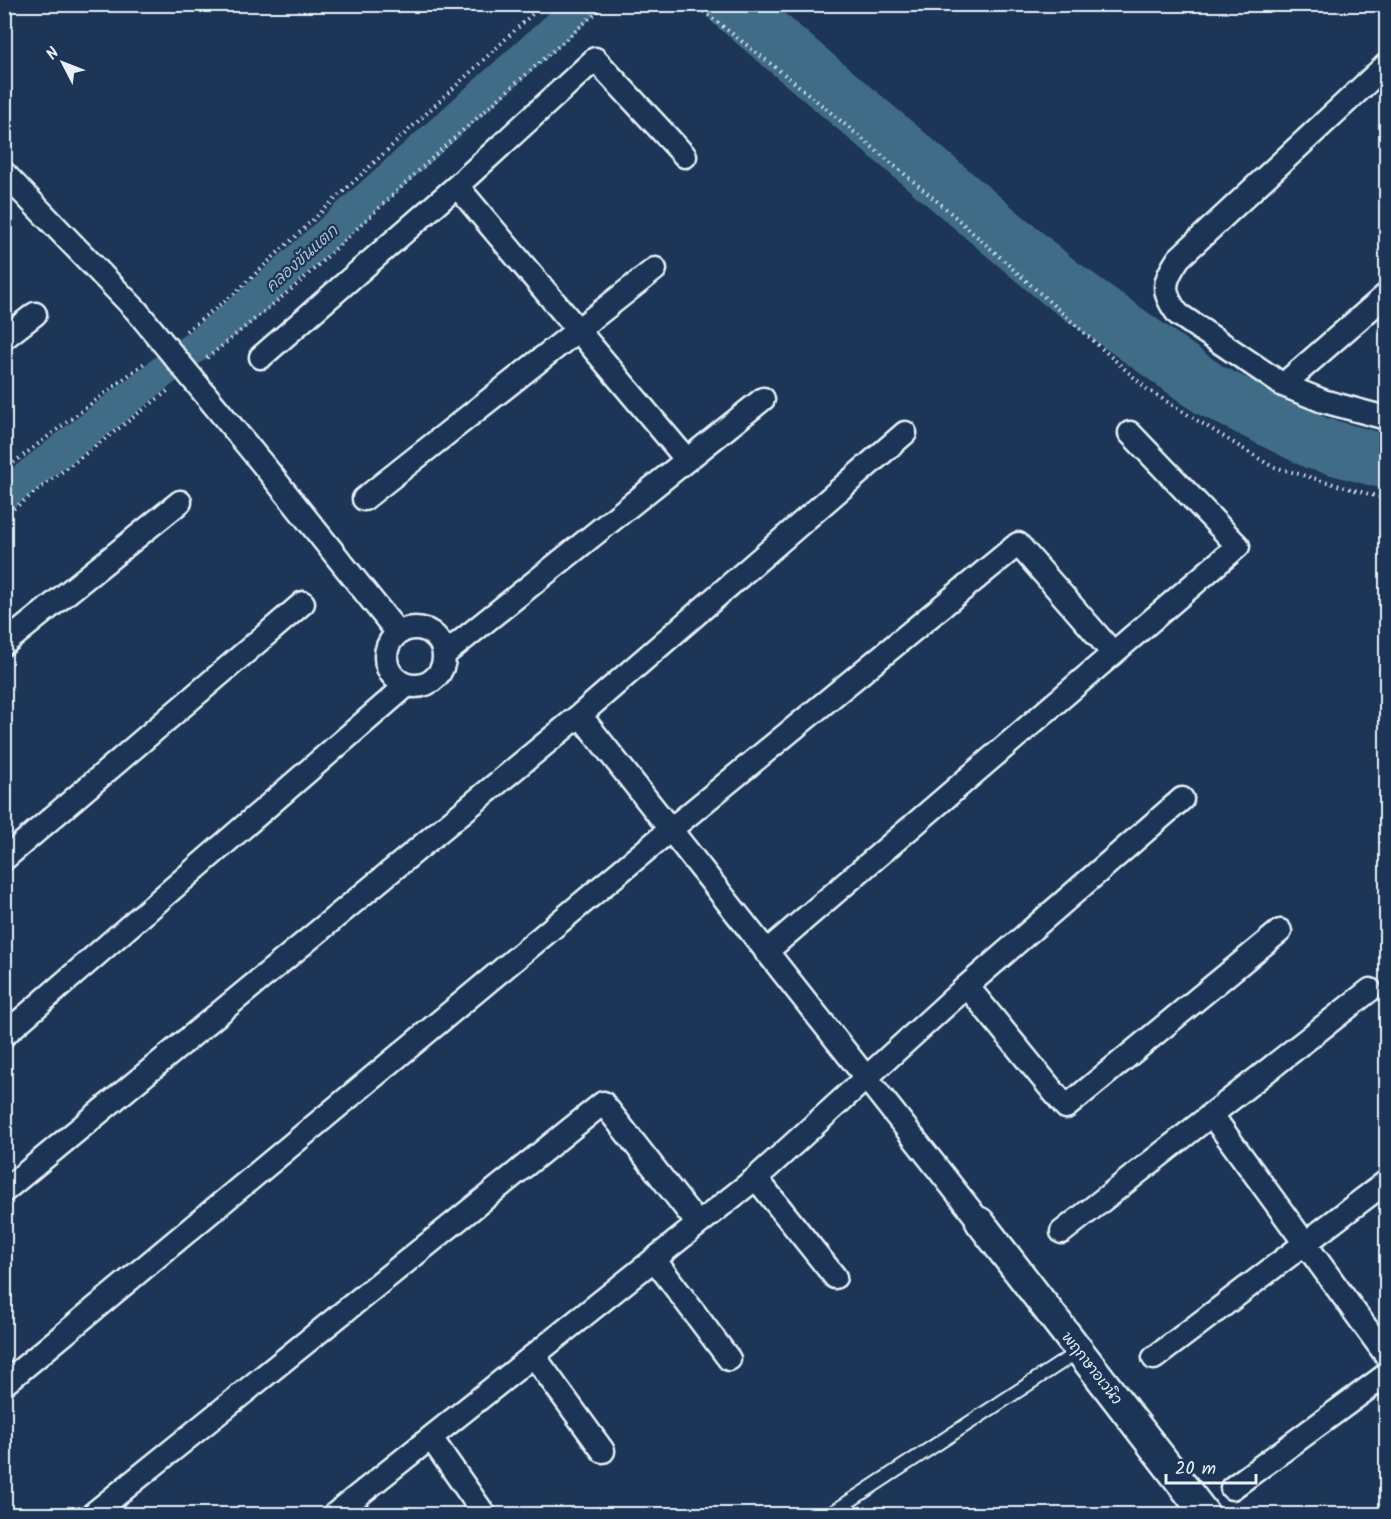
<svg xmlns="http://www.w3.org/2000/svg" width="1391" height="1519" font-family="Kalam,'Playpen Sans Thai',sans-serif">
  <rect width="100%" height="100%" fill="#1d3557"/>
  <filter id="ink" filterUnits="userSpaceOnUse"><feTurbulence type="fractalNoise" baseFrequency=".0167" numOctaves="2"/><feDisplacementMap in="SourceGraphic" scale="12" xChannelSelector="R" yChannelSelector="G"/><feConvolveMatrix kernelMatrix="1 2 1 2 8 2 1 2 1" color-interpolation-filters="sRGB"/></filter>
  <g filter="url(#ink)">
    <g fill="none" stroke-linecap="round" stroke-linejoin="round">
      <path stroke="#416c88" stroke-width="32" d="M4 495 246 307 583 4"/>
      <path stroke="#416c88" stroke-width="54" d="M732 4 1059 282 1210 390 1316 443 1386 462"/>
      <g stroke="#e8f1f8" stroke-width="16">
        <path id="service" d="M830 1514 1079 1351"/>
      </g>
      <g stroke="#e8f1f8" stroke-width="27">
        <path id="minor" d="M1386 65 1179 258C1163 281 1161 292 1178 314L1283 385 1323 401 1386 418
          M4 173 136 310
          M457 186 687 460
          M4 338 35 314
          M261 357 457 186 595 59 685 156
          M1283 385 1386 295
          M265 467 398 633
          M364 499 655 269
          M386 657a29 29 0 1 1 58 0a29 29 0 1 1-58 0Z
          M4 644 180 502
          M445 654 763 399
          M580 715 980 1222
          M4 859 303 603
          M766 952 1238 546 1130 433
          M967 986 1066 1107 1280 931
          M4 1035 406 686
          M1211 1114 1386 1355
          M756 1178 835 1277
          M4 1191 580 715 905 433
          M1062 1232 1370 990
          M654 1259 729 1359
          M534 1356 603 1451
          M1154 1358 1386 1182
          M4 1384 670 830 1018 544 1113 653
          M431 1438 484 1514
          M1232 1488 1386 1375
          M93 1514 603 1103 698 1224
          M335 1514 756 1178 967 986 1182 799"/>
      </g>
      <g stroke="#e8f1f8" stroke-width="33">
        <path id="tertiary" d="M980 1222 1205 1514"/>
      </g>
      <path stroke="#e8f1f8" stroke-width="4" stroke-dasharray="1.5 4.5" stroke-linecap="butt" d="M694 4 794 82 944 207 1148 390 1271 466 1386 499
        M186 331 235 293 543 4
        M207 358 299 283 443 148 606 4
        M4 470 147 361
        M4 516 169 390"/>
      <use href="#service" stroke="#1d3557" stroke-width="12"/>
      <use href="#minor" stroke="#1d3557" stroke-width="22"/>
      <use href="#tertiary" stroke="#1d3557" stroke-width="28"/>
      <g stroke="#e8f1f8" stroke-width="27" stroke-linecap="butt">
        <path id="minor-bridge" d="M136 310 265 467"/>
      </g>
      <use href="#minor-bridge" stroke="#1d3557" stroke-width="22"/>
    </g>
  </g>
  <g text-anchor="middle" stroke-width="4.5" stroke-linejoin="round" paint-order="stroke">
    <g font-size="15" fill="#e8f1f8" stroke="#1d3557">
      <text transform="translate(1092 1368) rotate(52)" y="5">พฤกษาอเวนิว</text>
    </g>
    <g font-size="16" font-style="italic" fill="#aec2d1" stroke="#1d3557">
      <text transform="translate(301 258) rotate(-42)" y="6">คลองขันแตก</text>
    </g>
  </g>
  <rect width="1391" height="1519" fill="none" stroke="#1d3557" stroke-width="24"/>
  <rect x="12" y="12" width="1367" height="1495" fill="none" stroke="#e8f1f8" stroke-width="2" filter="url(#ink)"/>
  <g transform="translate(63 63) rotate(312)" stroke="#1d3557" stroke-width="4.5" paint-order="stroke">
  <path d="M0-4.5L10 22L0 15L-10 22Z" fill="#e8f1f8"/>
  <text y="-9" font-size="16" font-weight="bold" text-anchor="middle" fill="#e8f1f8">N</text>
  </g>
  <path d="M1166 1474v9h90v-9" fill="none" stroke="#e8f1f8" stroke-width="3"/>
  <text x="1175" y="1474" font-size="18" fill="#e8f1f8" stroke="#1d3557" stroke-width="4.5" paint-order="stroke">20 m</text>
</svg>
